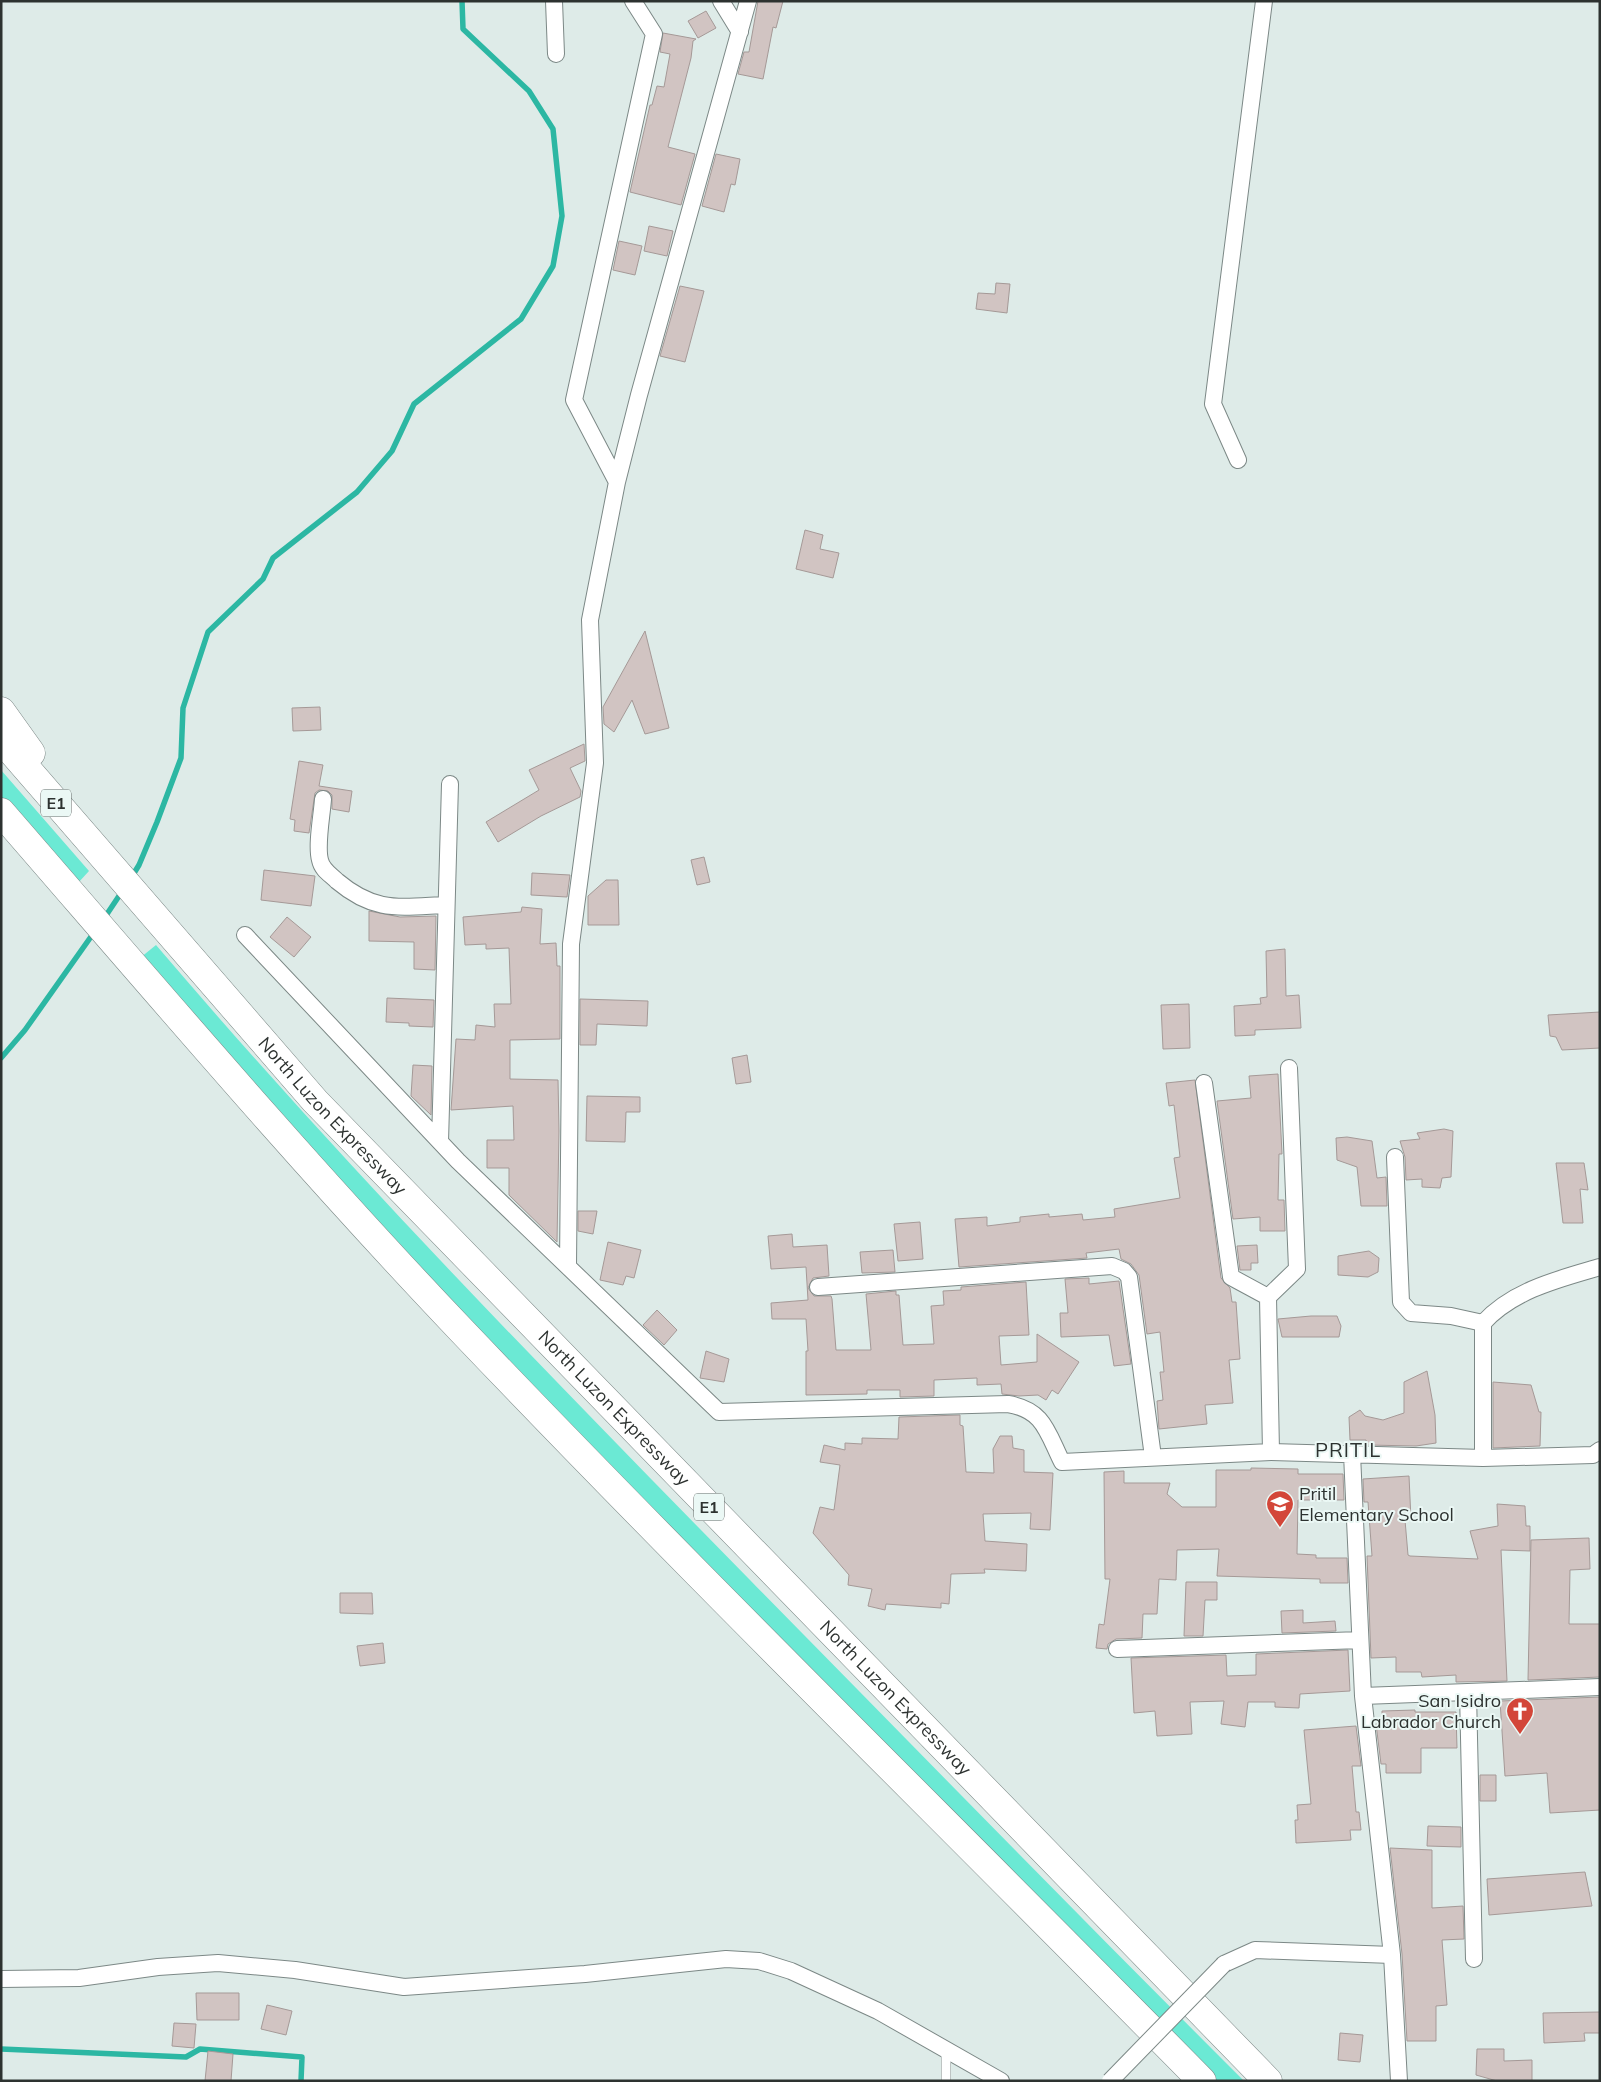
<svg xmlns="http://www.w3.org/2000/svg" width="1601" height="2082" font-family="Mulish,sans-serif">
  <rect width="100%" height="100%" fill="#deebe8"/>
  <path fill="#6be9d4" d="M1 770 89 871 78 883 1 797Z
    M156 945C344 1166 547 1373 750 1580 914 1747 1078 1915 1244 2081H1215L613 1470 377 1223 140 958Z"/>
  <g fill="none" stroke-linecap="round" stroke-linejoin="round">
    <path stroke="#2cb7a3" stroke-width="5.5" d="M131 878 139 865 157 822 181 758 183 708 208 632 263 579 273 558 357 492 392 451 414 404 521 319 553 266 562 216 553 129 529 91 463 29 462 1
      M103 920 123 890
      M1 1058 25 1030 95 931
      M1 2049 186 2057 200 2049 302 2057 301 2081"/>
  </g>
  <path fill="#d1c4c2" stroke="#a59997" d="M758 1H783L776 28 773 27 763 79 738 74 744 52H749Z
    M706 11 716 28 698 38 688 21Z
    M663 33 696 39 693 41 691 58 668 147 695 154 681 205 630 192 650 105H652L657 86 664 87 670 54 660 52Z
    M716 154 740 159 735 185 731 184 724 212 702 206Z
    M649 226 673 231 667 256 644 251Z
    M619 241 642 246 635 275 613 270Z
    M996 283 1010 284 1007 313 976 309 978 293 995 294Z
    M680 286 704 291 685 362 660 356Z
    M805 530 823 535 820 549 839 553 833 578 796 569Z
    M645 631 669 728 645 734 632 700 614 732 604 724 603 707Z
    M320 707 321 730 293 731 292 708Z
    M584 744 585 761 570 768 581 791 580 797 541 816 498 842 486 822 539 790 529 770Z
    M299 761 323 765 319 786 352 791 349 812 332 809V795L328 791 319 790 315 793 309 833 294 831 295 820 290 819Z
    M704 857 710 882 697 885 691 860Z
    M264 870 315 876 311 906 261 900Z
    M532 873 570 875 567 897 531 895Z
    M606 880H618L619 925H588V896Z
    M522 907 542 909 540 944 556 943 557 966H560V1039L510 1040V1079L558 1080 559 1131 557 1242 509 1195V1168H487V1140H514L513 1106 451 1110 456 1039 475 1040 476 1025 495 1027 494 1004H511L509 948 486 949V944L465 945 463 917 521 912Z
    M369 911 400 917 436 916 435 970 414 969V942L369 941Z
    M287 917 311 937 294 957 270 937Z
    M1285 949 1286 996 1299 995 1301 1028 1255 1030V1035L1235 1036 1234 1006 1261 1004 1260 998 1267 997 1266 951Z
    M387 998 434 1000 433 1027 409 1026V1023L386 1022Z
    M580 999 648 1001 647 1026 597 1024 596 1045H580Z
    M1189 1004 1190 1048 1163 1049 1161 1005Z
    M1600 1012V1048L1562 1050 1556 1037 1550 1036 1548 1015Z
    M747 1055 751 1082 736 1084 732 1058Z
    M413 1065 432 1066 431 1115 411 1096Z
    M1278 1074 1282 1154H1279L1278 1200H1284L1285 1231H1260V1217L1233 1219 1217 1101 1251 1098 1249 1076Z
    M1195 1080 1221 1278 1230 1288 1232 1302H1236L1240 1359 1229 1360 1233 1403 1205 1405 1207 1424 1159 1429 1157 1401 1163 1400 1160 1372H1164L1160 1332 1147 1334 1139 1275 1131 1264 1121 1259 1119 1249 1086 1253 1087 1258 959 1267 955 1219 987 1217V1226L1020 1222V1217L1049 1214V1217L1082 1214 1083 1220 1115 1217 1114 1209 1180 1198 1174 1158 1180 1157 1174 1105 1169 1106 1166 1083Z
    M587 1096 640 1097V1112H626L625 1142 586 1141Z
    M1444 1129 1453 1131 1451 1177 1442 1178 1440 1188 1422 1187V1179L1406 1180 1405 1157 1400 1141 1420 1139 1417 1133Z
    M1347 1137 1372 1141 1377 1178 1386 1177 1387 1206H1361L1357 1167 1337 1160 1336 1138Z
    M1556 1163H1584L1588 1190 1580 1189 1583 1223H1563Z
    M578 1211H597L593 1234 578 1231Z
    M920 1222 923 1259 898 1261 894 1224Z
    M792 1234 793 1247 827 1245 829 1276 813 1278 808 1288 814 1296H831L832 1299 836 1350H871L866 1294 896 1291V1295H899L903 1345 934 1344 931 1306 944 1305 943 1291 961 1290V1287L1026 1282 1029 1335 999 1336 1001 1365 1037 1362V1334L1079 1362 1058 1394 1052 1390 1046 1400 1038 1395 1019 1396 1002 1394 1001 1384 977 1385V1378L934 1380V1396L900 1397V1390H867V1394L806 1395V1351H808L806 1319H772L771 1303 808 1300 806 1267 771 1269 768 1236Z
    M608 1242 641 1250 634 1278 626 1276 623 1285 600 1280Z
    M1257 1245 1258 1263H1251V1270H1240L1237 1246Z
    M893 1250 895 1272 862 1273 860 1252Z
    M1369 1251 1379 1258 1378 1272 1368 1277 1338 1275V1256Z
    M1089 1278V1284L1119 1281 1131 1364 1114 1366 1109 1335 1061 1337 1060 1313H1068L1065 1279Z
    M657 1310 677 1330 664 1345 643 1325Z
    M1311 1316H1337L1341 1326 1339 1337H1282L1278 1319Z
    M706 1351 729 1359 724 1382 700 1378Z
    M1427 1371 1435 1415 1436 1443 1416 1446 1367 1445 1366 1440H1350L1349 1417 1360 1410 1365 1416 1383 1420 1404 1413V1382Z
    M1493 1382 1531 1385 1539 1412H1541L1540 1446 1493 1448Z
    M960 1415V1425L963 1426 966 1472 994 1473 993 1449 1000 1436H1012L1013 1448 1024 1450V1472L1053 1473 1050 1530 1030 1529 1031 1513 983 1514 985 1541 1027 1544 1026 1571 984 1569 985 1573 951 1574 949 1604 941 1603V1608L886 1604 885 1610 868 1606 872 1589 848 1585 849 1575 813 1533 820 1507 834 1510 840 1465 820 1462 824 1445 845 1450V1443L862 1444V1438L898 1439 899 1417Z
    M1251 1468 1298 1469V1474H1343L1344 1500H1298L1297 1554 1316 1555V1558H1347L1348 1583H1320V1579L1217 1576 1219 1549 1177 1550 1176 1580 1159 1579 1157 1614H1143L1142 1638 1116 1639 1108 1644 1107 1649 1096 1648 1099 1624 1104 1625 1110 1579H1105L1104 1472 1124 1471V1483H1170L1167 1494 1182 1507H1216V1470H1251Z
    M1409 1476 1411 1520H1405L1408 1555 1410 1556 1478 1559 1470 1531 1498 1526 1497 1504 1525 1506 1526 1526H1530V1551L1501 1550 1507 1681 1456 1682V1675L1422 1677 1421 1672H1396V1657L1371 1658 1367 1556H1372L1368 1502H1364L1363 1479Z
    M1589 1538 1590 1569 1570 1570 1569 1624H1600V1677L1528 1680 1531 1540Z
    M1186 1582H1217V1600H1205L1203 1636H1184Z
    M340 1593H372L373 1614 340 1613Z
    M1303 1610V1623L1335 1621 1336 1631 1282 1633 1281 1611Z
    M383 1643 385 1663 360 1666 357 1646Z
    M1348 1650 1350 1691 1300 1694 1299 1708 1275 1707V1702H1248L1245 1727 1221 1724 1224 1701 1190 1702 1192 1734 1157 1736 1155 1711 1134 1713 1131 1658 1226 1655 1227 1676 1256 1675V1654Z
    M1600 1697V1810L1550 1813 1547 1773 1505 1776 1500 1701Z
    M1415 1710V1712H1456L1457 1748H1421V1773H1386V1764H1381L1376 1724H1382V1711Z
    M1356 1726 1361 1766H1352L1356 1812H1359L1361 1830H1350L1351 1840 1296 1843 1295 1820H1298L1297 1805 1311 1804 1304 1730Z
    M1480 1775H1496V1801H1480Z
    M1428 1826 1461 1827V1847L1427 1846Z
    M1390 1848 1432 1850V1908L1463 1906 1464 1939 1442 1940 1447 2005 1436 2006V2041H1407L1402 1954Z
    M1585 1872 1592 1906 1489 1915 1487 1879Z
    M196 1993H239V2020H197Z
    M267 2005 292 2011 286 2035 261 2029Z
    M1600 2012V2033H1584L1585 2041 1544 2043 1543 2013Z
    M174 2023 196 2024 194 2048 172 2046Z
    M1340 2033 1363 2035 1360 2062 1338 2060Z
    M1477 2049H1504V2061L1532 2060V2081H1497L1476 2075Z
    M208 2051 233 2054 231 2081H205Z"/>
  <g fill="none" stroke-linecap="round" stroke-linejoin="round">
    <g stroke="#7c8886" stroke-width="10">
      <path id="lane" d="M946 2081V2050"/>
    </g>
    <g stroke="#7c8886" stroke-width="18">
      <path id="street" d="M554 1 556 54
        M721 1 740 32
        M1238 460 1213 404 1264 1
        M617 482 574 400 654 34 633 1
        M323 799C322 815 316 845 320 860 322 870 330 874 337 881 375 913 399 907 446 905
        M245 935 458 1161 719 1412 1008 1404C1044 1410 1047 1432 1062 1462L1271 1452 1483 1458 1593 1455 1600 1450
        M1204 1083 1231 1277 1268 1297
        M440 1142 450 784
        M1395 1157 1401 1302 1411 1313 1451 1316 1483 1323
        M568 1265 571 944 595 763 590 620 617 482 639 395 748 1
        M818 1287 1112 1266 1124 1271 1129 1277 1153 1457
        M1271 1452 1268 1297 1297 1269 1289 1068
        M1352 1454 1363 1696 1392 1955 1399 2081
        M1483 1458V1323C1513 1290 1559 1279 1600 1267
        M1117 1649 1360 1640
        M1468 1693 1474 1959
        M1363 1696 1600 1687
        M1224 1964 1255 1950 1392 1955
        M1 1979 79 1978 158 1967 218 1963 295 1970 404 1987 585 1974 726 1959 759 1961 791 1971 878 2011 1001 2081"/>
    </g>
    <g stroke="#7c8886" stroke-width="29">
      <g id="highway">
        <path d="M1 711 31 753"/>
        <path id="s1" d="M1 739 315 1101 1268 2081"/>
        <path d="M1 812C153 987 302 1163 462 1331 704 1585 956 1831 1202 2081"/>
      </g>
    </g>
    <use href="#lane" stroke="#fff" stroke-width="9"/>
    <use href="#street" stroke="#fff" stroke-width="16"/>
    <use href="#highway" stroke="#fff" stroke-width="28"/>
    <g stroke="#7c8886" stroke-width="18" stroke-linecap="butt">
      <path id="street-bridge" d="M1110 2081 1224 1964"/>
    </g>
    <use href="#street-bridge" stroke="#fff" stroke-width="16"/>
  </g>
  <defs>
    <g id="school-pin" transform="scale(1.4375)"><path d="M0 17L-7.5 6A9.5 9.5 0 1 1 7.5 6Z" fill="#d34639" stroke="#ebf8f5"/><path d="M0-5L7-2L0 1L-7-2ZM-4 1L0 2.5L4 1V4Q0 6-4 4Z" fill="#fff"/></g>
    <g id="church-pin" transform="scale(1.4375)"><path d="M0 17L-7.5 6A9.5 9.5 0 1 1 7.5 6Z" fill="#d34639" stroke="#ebf8f5"/><path d="M-1.2-6h2.4v3.5h3.3v2.4h-3.3V6h-2.4V-.1h-3.3v-2.4h3.3Z" fill="#fff"/></g>
  </defs>
  <g fill-rule="evenodd">
    <use href="#school-pin" x="1280" y="1504"/>
    <use href="#church-pin" x="1520" y="1711"/>
  </g>
  <g text-anchor="middle" stroke-width="4" stroke-linejoin="round" paint-order="stroke">
    <g fill="#ebf8f5" stroke="#666d6b" stroke-width="1">
      <rect x="41" y="789.5" width="30" height="27" rx="4"/>
      <rect x="694" y="1493.5" width="30" height="27" rx="4"/>
    </g>
    <g font-size="16" font-weight="bold" fill="#2d3230">
      <text x="56" y="809">E1</text>
      <text x="709" y="1513">E1</text>
    </g>
    <g font-size="18" fill="#2d3230" stroke="#ebf8f5">
      <text dy="6" stroke="none"><textPath href="#s1" startOffset="502">North Luzon Expressway</textPath></text>
      <text dy="6" stroke="none"><textPath href="#s1" startOffset="908">North Luzon Expressway</textPath></text>
      <text dy="6" stroke="none"><textPath href="#s1" startOffset="1312">North Luzon Expressway</textPath></text>
    </g>
    <g font-size="18" fill="#2d3230" stroke="#ebf8f5" text-anchor="start">
      <text x="1299" y="1500">Pritil<tspan x="1299" dy="21">Elementary School</tspan></text>
      <text x="1501" y="1707" text-anchor="end">San Isidro<tspan x="1501" dy="21">Labrador Church</tspan></text>
    </g>
    <g font-size="20" letter-spacing="1" fill="#2d3230" stroke="#ebf8f5">
      <text x="1348" y="1457">PRITIL</text>
    </g>
  </g>
  <rect width="1601" height="2082" fill="none" stroke="#2d3230" stroke-width="5"/>
</svg>
